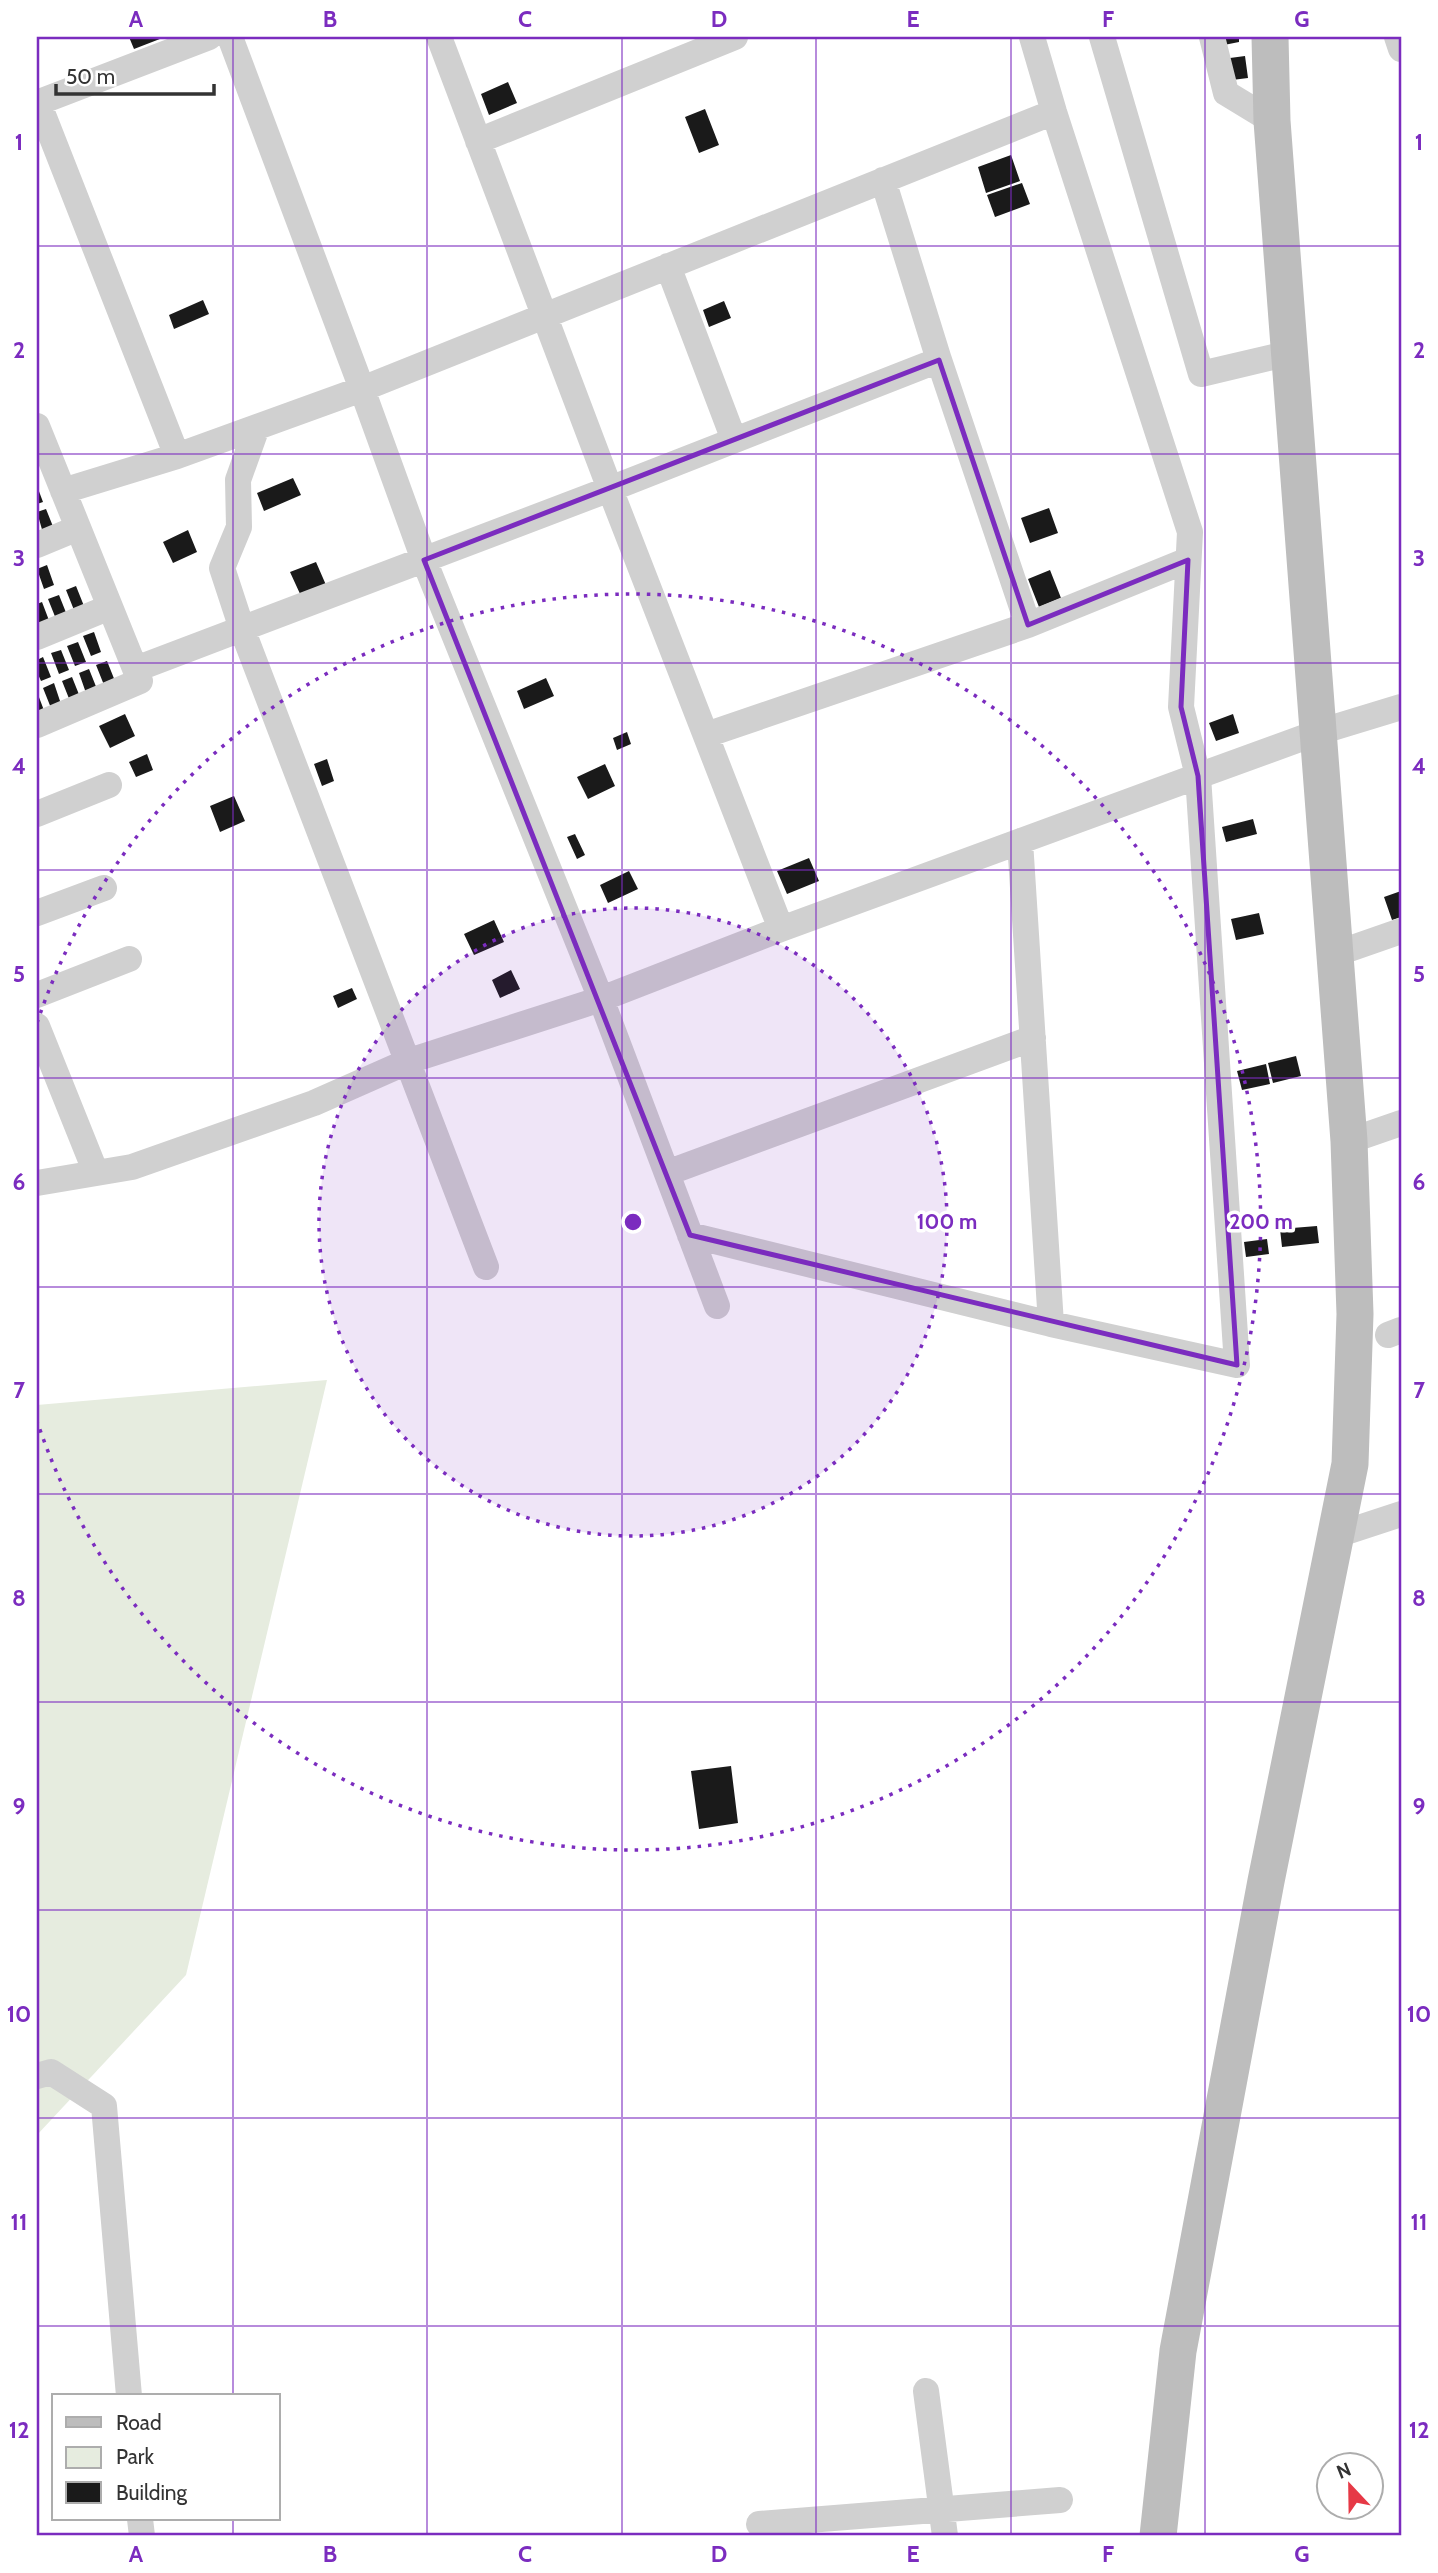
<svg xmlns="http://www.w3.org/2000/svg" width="1438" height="2573" font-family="Cabin,sans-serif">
  <rect width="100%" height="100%" fill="#fff"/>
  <path fill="#e6ecdf" d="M327 1380 186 1975 37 2135V1405Z"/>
  <path fill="#1a1a1a" d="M129 37H165L134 49Z
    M1222 37H1239V42L1224 45Z
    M1245 56 1248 78 1232 80 1230 58Z
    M508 82 517 103 489 115 481 94Z
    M705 109 719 145 699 153 685 117Z
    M1011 155 1020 181 986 193 978 167Z
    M1022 183 1030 204 995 217 987 195Z
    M203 300 209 314 174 329 169 315Z
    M724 301 731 318 709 327 703 310Z
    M293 478 301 495 264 511 257 493Z
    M37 486 43 502 37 504Z
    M1049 508 1058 533 1030 543 1021 518Z
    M46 509 54 529 43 533 37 512Z
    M188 530 197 552 173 563 163 542Z
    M316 562 326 585 301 596 290 572Z
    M47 565 54 585 44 589 37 569Z
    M1050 570 1061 598 1039 607 1028 579Z
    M76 586 84 606 74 610 66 590Z
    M59 595 67 615 56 619 48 599Z
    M42 602 50 623 39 627 37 604Z
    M94 632 101 652 91 656 83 636Z
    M78 642 86 662 75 666 67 646Z
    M61 650 69 670 59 674 51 653Z
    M43 657 51 677 41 681 37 672V660Z
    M107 661 115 681 104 685 96 665Z
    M89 669 97 689 86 693 79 673Z
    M72 677 80 697 70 701 62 681Z
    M546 678 554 696 524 709 517 691Z
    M54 683 61 704 51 708 43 688Z
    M37 692 45 713 37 716Z
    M125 714 135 736 110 748 99 726Z
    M1233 714 1239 733 1216 741 1209 723Z
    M627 732 631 744 617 750 613 738Z
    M147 754 153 770 136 777 129 762Z
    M327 759 334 781 322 786 314 764Z
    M605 764 615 786 588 799 577 777Z
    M234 796 245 821 220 832 210 806Z
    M1253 819 1257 834 1226 842 1222 827Z
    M575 834 585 855 577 859 567 837Z
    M809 858 819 881 787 894 777 871Z
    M629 871 638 889 608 903 600 885Z
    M1401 891V917L1392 920 1384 897Z
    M1259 913 1264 934 1236 940 1231 919Z
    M494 920 504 942 474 955 464 934Z
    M511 970 520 989 500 998 492 980Z
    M352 988 357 999 338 1008 333 996Z
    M1296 1056 1301 1076 1273 1083 1268 1063Z
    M1266 1064 1270 1084 1242 1090 1237 1071Z
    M1317 1226 1319 1243 1282 1247 1280 1229Z
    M1267 1239 1269 1254 1246 1257 1244 1242Z
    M731 1766 738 1823 699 1829 691 1771Z"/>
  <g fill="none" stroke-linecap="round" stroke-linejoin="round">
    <path stroke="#d0d0d0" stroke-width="26" d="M230 37 362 389 424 560 601 999 717 1306
      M439 37 610 489 781 929
      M1102 37 1201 374 1290 353
      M1212 37 1226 93 1272 121
      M1397 37 1401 49
      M38 102 177 456
      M37 103 209 37
      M478 141 735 37
      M883 180 939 360 1028 625
      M668 266 734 440
      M37 426 140 681 37 725
      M257 427 238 480 239 527 222 568 242 629 486 1267
      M63 491 177 456 362 389 1054 112
      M37 545 78 528
      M37 637 110 607
      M136 669 610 489 939 360
      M706 735 1028 625 1188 560
      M37 814 109 785
      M1020 841 1051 1324
      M37 913 104 888
      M1335 954 1401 931
      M37 995 129 959
      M37 1026 96 1173
      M1349 1141 1401 1123
      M667 1173 1033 1038
      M37 1183 132 1167 314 1103 409 1061 601 999 781 929 1198 776 1319 732 1401 707
      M690 1235 1051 1324 1237 1365 1198 776 1181 707 1190 532 1054 112 1032 37
      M1388 1335 1401 1330
      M1334 1536 1401 1514
      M37 2076 51 2072 104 2106 129 2396
      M926 2391 945 2536
      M140 2519 142 2536
      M759 2524 1060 2500"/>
    <path stroke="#bdbdbd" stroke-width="37" d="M1158 2536 1178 2351 1266 1881 1350 1464 1355 1314 1349 1141 1272 121 1270 37"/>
  </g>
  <path fill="none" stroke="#7b2cbf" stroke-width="5" stroke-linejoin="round" d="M939 360 1028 625 1188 560 1181 707 1198 776 1237 1365 690 1235 424 560Z"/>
  <path fill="none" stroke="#7b2cbf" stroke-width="2" stroke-opacity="0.55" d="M233 37V2396M427 37V2536M622 37V2536M816 37V2536M1011 37V2536M1205 37V2536M37 246H1401M37 454H1401M37 663H1401M37 870H1401M37 1078H1401M37 1287H1401M37 1494H1401M37 1702H1401M37 1910H1401M37 2118H1401M37 2326H1401M233 2519V2536"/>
  <circle cx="633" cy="1222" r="314" fill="#7b2cbf" fill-opacity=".12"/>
  <g fill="none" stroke="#7b2cbf" stroke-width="3.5" stroke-dasharray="3.5 7">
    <circle cx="633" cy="1222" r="314"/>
    <path d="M37 1023A628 628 0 1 1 37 1421"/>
  </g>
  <circle cx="633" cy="1222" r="10" fill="#7b2cbf" stroke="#fff" stroke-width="3.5"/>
  <g font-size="21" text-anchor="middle" font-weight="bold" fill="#7b2cbf" stroke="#fff" stroke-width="7" stroke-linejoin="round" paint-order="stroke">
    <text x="947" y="1229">100 m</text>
    <text x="1261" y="1229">200 m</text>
  </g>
  <rect width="1438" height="2573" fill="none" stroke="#ffffff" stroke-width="77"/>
  <rect x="52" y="2394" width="228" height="126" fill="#ffffff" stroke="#adadad" stroke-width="2"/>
  <rect x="66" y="2417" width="35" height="10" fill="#bdbdbd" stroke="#adadad" stroke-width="2"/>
  <text x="116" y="2430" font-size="21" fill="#333333">Road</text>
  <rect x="66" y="2447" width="35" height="21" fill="#e6ecdf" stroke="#adadad" stroke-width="2"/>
  <text x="116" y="2464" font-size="21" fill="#333333">Park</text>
  <rect x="66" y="2482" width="35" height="21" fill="#1a1a1a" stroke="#adadad" stroke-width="2"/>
  <text x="116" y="2500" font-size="21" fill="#333333">Building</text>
  <g transform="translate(1350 2486) rotate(338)"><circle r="33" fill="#ffffff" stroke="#adadad" stroke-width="2"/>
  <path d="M0-5L12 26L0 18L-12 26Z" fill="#e63946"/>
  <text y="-10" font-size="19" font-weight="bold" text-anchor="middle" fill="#333333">N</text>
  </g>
  <path d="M56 84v10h158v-10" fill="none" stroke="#333333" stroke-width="3.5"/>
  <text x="66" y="84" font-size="21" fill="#333333" stroke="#ffffff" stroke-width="5" paint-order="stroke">50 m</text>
  <rect x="38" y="38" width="1362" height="2496" fill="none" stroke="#7b2cbf" stroke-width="2.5"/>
  <g font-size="23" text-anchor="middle" font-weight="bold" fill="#7b2cbf">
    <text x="136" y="27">A</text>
    <text x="330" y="27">B</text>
    <text x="525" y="27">C</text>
    <text x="719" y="27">D</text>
    <text x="913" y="27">E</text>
    <text x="1108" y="27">F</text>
    <text x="1302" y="27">G</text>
    <text x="19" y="150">1</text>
    <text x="1419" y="150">1</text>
    <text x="19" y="358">2</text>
    <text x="1419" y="358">2</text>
    <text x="19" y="566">3</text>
    <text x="1419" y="566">3</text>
    <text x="19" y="774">4</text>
    <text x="1419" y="774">4</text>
    <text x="19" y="982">5</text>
    <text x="1419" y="982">5</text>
    <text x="19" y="1190">6</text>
    <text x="1419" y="1190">6</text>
    <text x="19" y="1398">7</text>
    <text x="1419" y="1398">7</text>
    <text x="19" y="1606">8</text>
    <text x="1419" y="1606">8</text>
    <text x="19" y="1814">9</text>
    <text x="1419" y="1814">9</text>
    <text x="19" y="2022">10</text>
    <text x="1419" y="2022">10</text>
    <text x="19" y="2230">11</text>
    <text x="1419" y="2230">11</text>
    <text x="19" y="2438">12</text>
    <text x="1419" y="2438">12</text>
    <text x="136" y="2562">A</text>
    <text x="330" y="2562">B</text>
    <text x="525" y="2562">C</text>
    <text x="719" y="2562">D</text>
    <text x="913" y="2562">E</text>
    <text x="1108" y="2562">F</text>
    <text x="1302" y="2562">G</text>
  </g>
</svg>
